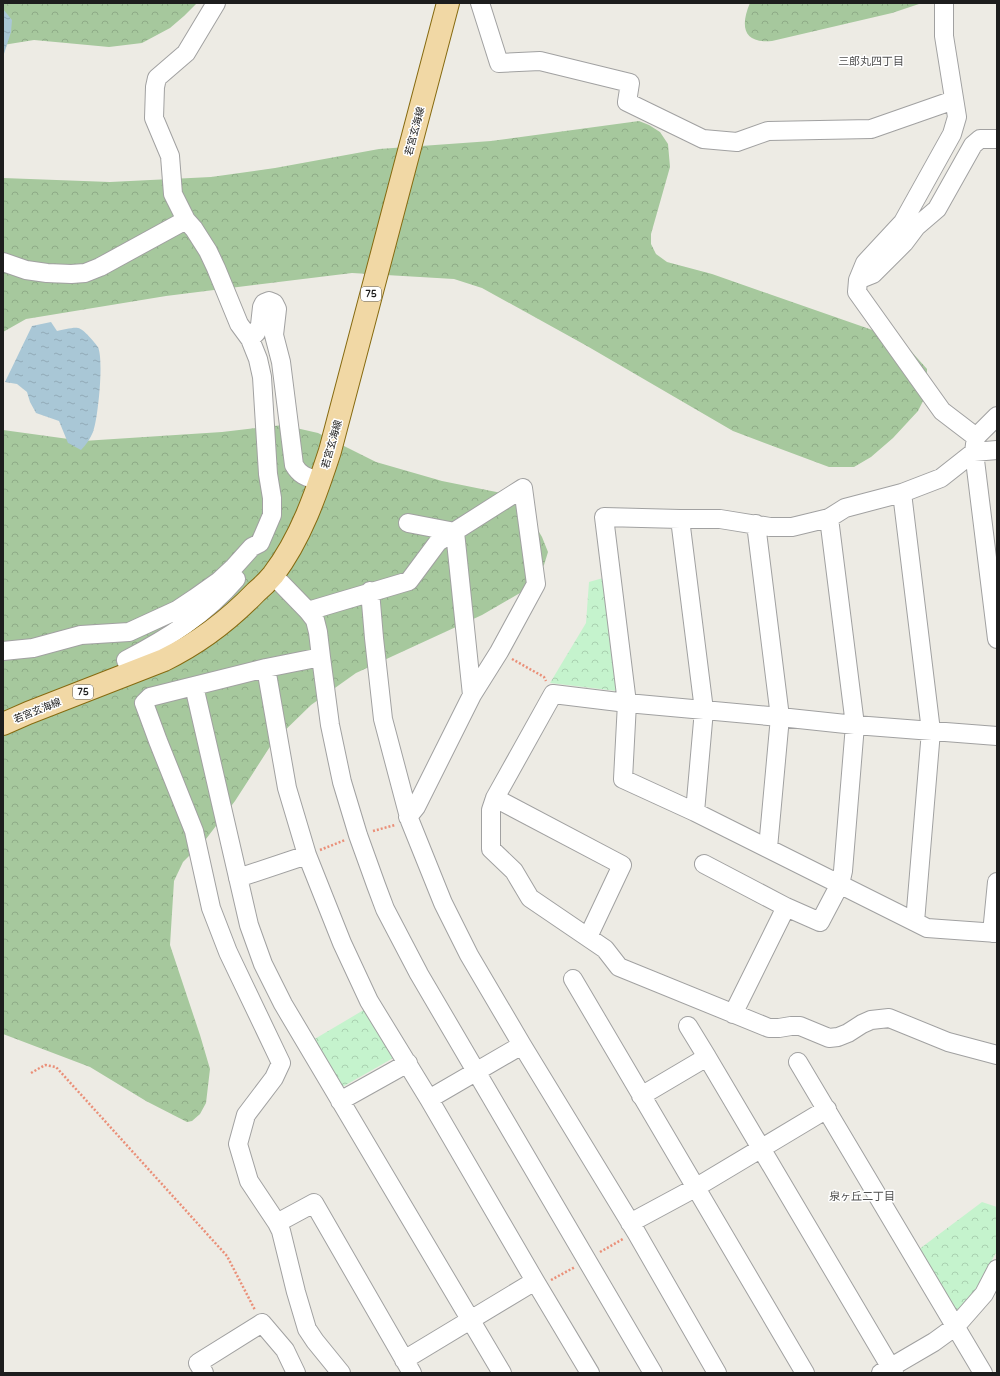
<svg xmlns="http://www.w3.org/2000/svg" width="1000" height="1376" font-family="'Varela Round','Noto Sans JP',sans-serif">
  <defs>
    <pattern id="forest-crowns" width="20" height="18" patternUnits="userSpaceOnUse"><rect width="20" height="18" fill="#a6c89d"/><path d="M2 6a3 3 0 1 1 6 0M12 15a3 3 0 1 1 6 0" fill="none" stroke="#8eab87"/></pattern>
    <pattern id="park-crowns" width="20" height="18" patternUnits="userSpaceOnUse"><rect width="20" height="18" fill="#c5f3cd"/><path d="M2 6a3 3 0 1 1 6 0M12 15a3 3 0 1 1 6 0" fill="none" stroke="#a9d0b0"/></pattern>
    <pattern id="water-ripples" width="26" height="14" patternUnits="userSpaceOnUse"><rect width="26" height="14" fill="#a9c7d6"/><path d="M2 4q2-2 4 0t4 0M15 11q2-2 4 0t4 0" fill="none" stroke="#91aab7"/></pattern>
  </defs>
  <rect width="100%" height="100%" fill="#edebe4"/>
  <path fill="url(#forest-crowns)" d="M3 3H197L184 16 170 28 142 43 109 47 34 40 3 45Z
    M750 3H922L892 13 772 41C743 44 740 26 750 3Z
    M639 121 649 125 660 132 668 144 670 167 651 234V244L656 254 667 262 712 274 901 340 927 369V393L918 411 893 438 871 457 854 467H829L733 431 587 346 482 288 454 279 352 273 166 296 26 319 3 332V178L110 182 211 177 275 168 379 149 491 141Z
    M283 425 318 433 376 462 442 481 511 495 526 510 542 537 548 552 544 565 520 593 482 615 356 673 311 705 273 742 235 801 206 839 183 862 174 881 170 945 200 1035 210 1069 206 1103 200 1114 192 1121 187 1122 146 1101 90 1067 3 1034V430L83 441 222 432Z"/>
  <path fill="url(#park-crowns)" d="M603 578 617 691 550 683 586 623 589 582Z
    M367 1008 395 1057 344 1086H341L313 1040Z
    M982 1202 997 1207V1251L970 1300 955 1311 918 1250Z"/>
  <path fill="url(#water-ripples)" d="M3 9 12 20 11 32 3 57Z
    M51 322 57 331C63 330 73 327 78 328 84 329 95 343 98 347 104 360 98 419 93 432 90 439 86 445 81 450L68 443 59 421 36 413 30 402 27 392 17 384 5 382 32 326Z"/>
  <g fill="none" stroke-linecap="round" stroke-linejoin="round">
    <g stroke="#a1a1a1" stroke-width="20">
      <path id="minor" d="M480 3 499 63 540 61 630 83 627 102 703 139 737 142 768 131 871 129 954 100
        M997 139H980L973 145 937 209 916 227 904 243 873 274 858 280 857 292 942 411 976 437 974 452 997 639
        M3 262 26 270 47 273 71 274 85 273 100 267 186 220
        M858 280 865 263 903 222 952 134 957 117 944 36V3
        M250 339 256 333 260 325 262 307 264 303 269 301 274 303 277 309 274 335 281 362 294 465C301 477 308 477 320 481
        M976 437 997 416
        M997 450 974 452 941 478 902 493 845 508 829 518 792 527H770L720 519H680L604 517 627 703 623 779 695 812 927 928 997 933
        M902 493 931 731 915 922
        M680 519 704 710 695 812
        M408 523 455 532
        M756 524 780 717 768 848
        M455 532 472 695
        M273 575 308 611 315 620 318 632 321 657 330 725 342 782 358 835 376 885 385 909 419 974 653 1373
        M370 591 374 638 383 719 410 821 443 903 469 955 522 1045 636 1232 717 1373
        M308 611 409 581 438 542 523 488 536 584 499 652 472 695 416 807 408 817
        M3 651 33 648 81 635 129 632 177 610 195 598 219 581 234 567 252 547 260 543 272 515V498L268 474 262 377 258 359 250 339 239 324 216 268 208 251 194 229 186 220 173 194 170 156 154 118 155 87 157 78 186 53 216 3
        M321 657 266 668 150 697 144 703 158 741 194 831 211 908 228 952 281 1063 274 1078 246 1115 238 1144 249 1181 277 1223 281 1231 296 1292 307 1329 315 1341 341 1373
        M266 668 287 788 307 855 342 943 369 1001 429 1099 535 1281 590 1373
        M131 674 126 660C168 638 205 615 236 579
        M194 686 249 925 263 964 283 1004 502 1373
        M997 736 855 725 780 717 627 703 553 694 495 798 491 810V849L514 871 530 898 605 949 619 967 769 1028H779L791 1026H800L829 1038 838 1037 848 1033 862 1024 871 1020 889 1018 948 1042 997 1055
        M495 798 622 865 588 937
        M704 864 786 907 820 922 840 884 843 871 855 725 829 518
        M238 878 307 855
        M992 933 997 882
        M573 979 805 1373
        M733 1014 786 907
        M688 1026 707 1057
        M798 1062 983 1373
        M641 1096 707 1057 894 1373
        M429 1099 522 1045
        M340 1101 408 1063
        M277 1223 314 1203 412 1373
        M630 1223 695 1188 827 1109
        M404 1360 535 1281
        M204 1373 198 1363 262 1323 285 1350 296 1373
        M881 1373 934 1342 956 1326 984 1294 997 1269"/>
    </g>
    <g stroke="#866a10" stroke-width="24">
      <path id="major" d="M3 724 28 713 164 660C199 643 229 620 256 592 262 587 268 581 273 575 301 538 316 494 330 451L448 3"/>
    </g>
    <path stroke="#ea8f78" stroke-width="2.5" stroke-dasharray="2 2" stroke-linecap="butt" d="M512 659 544 677 546 681
      M373 831 395 825
      M320 850 345 840
      M31 1073 45 1065 56 1067 227 1256 255 1310
      M600 1252 623 1239
      M551 1280 575 1267"/>
    <use href="#minor" stroke="#fff" stroke-width="18"/>
    <use href="#major" stroke="#f1d8a5" stroke-width="22"/>
  </g>
  <g text-anchor="middle" stroke-width="3" stroke-linejoin="round" paint-order="stroke">
    <g fill="#fff" stroke="#616161" stroke-width="1">
      <rect x="361" y="287" width="20" height="14" rx="3"/>
      <rect x="73" y="685" width="20" height="14" rx="3"/>
    </g>
    <g font-size="9" font-weight="bold" fill="#1d1d1d">
      <text x="371" y="297">75</text>
      <text x="83" y="695">75</text>
    </g>
    <g font-size="10" fill="#1d1d1d" stroke="#fff">
      <text transform="translate(414 131) rotate(-75)" y="4">若宮玄海線</text>
      <text transform="translate(331 444) rotate(-74)" y="4">若宮玄海線</text>
      <text transform="translate(37 710) rotate(-22)" y="4">若宮玄海線</text>
    </g>
    <g font-size="11" fill="#505050" stroke="#fff">
      <text x="871" y="65">三郎丸四丁目</text>
      <text x="862" y="1200">泉ヶ丘二丁目</text>
    </g>
  </g>
  <rect width="1000" height="1376" fill="none" stroke="#1d1d1d" stroke-width="8"/>
</svg>
